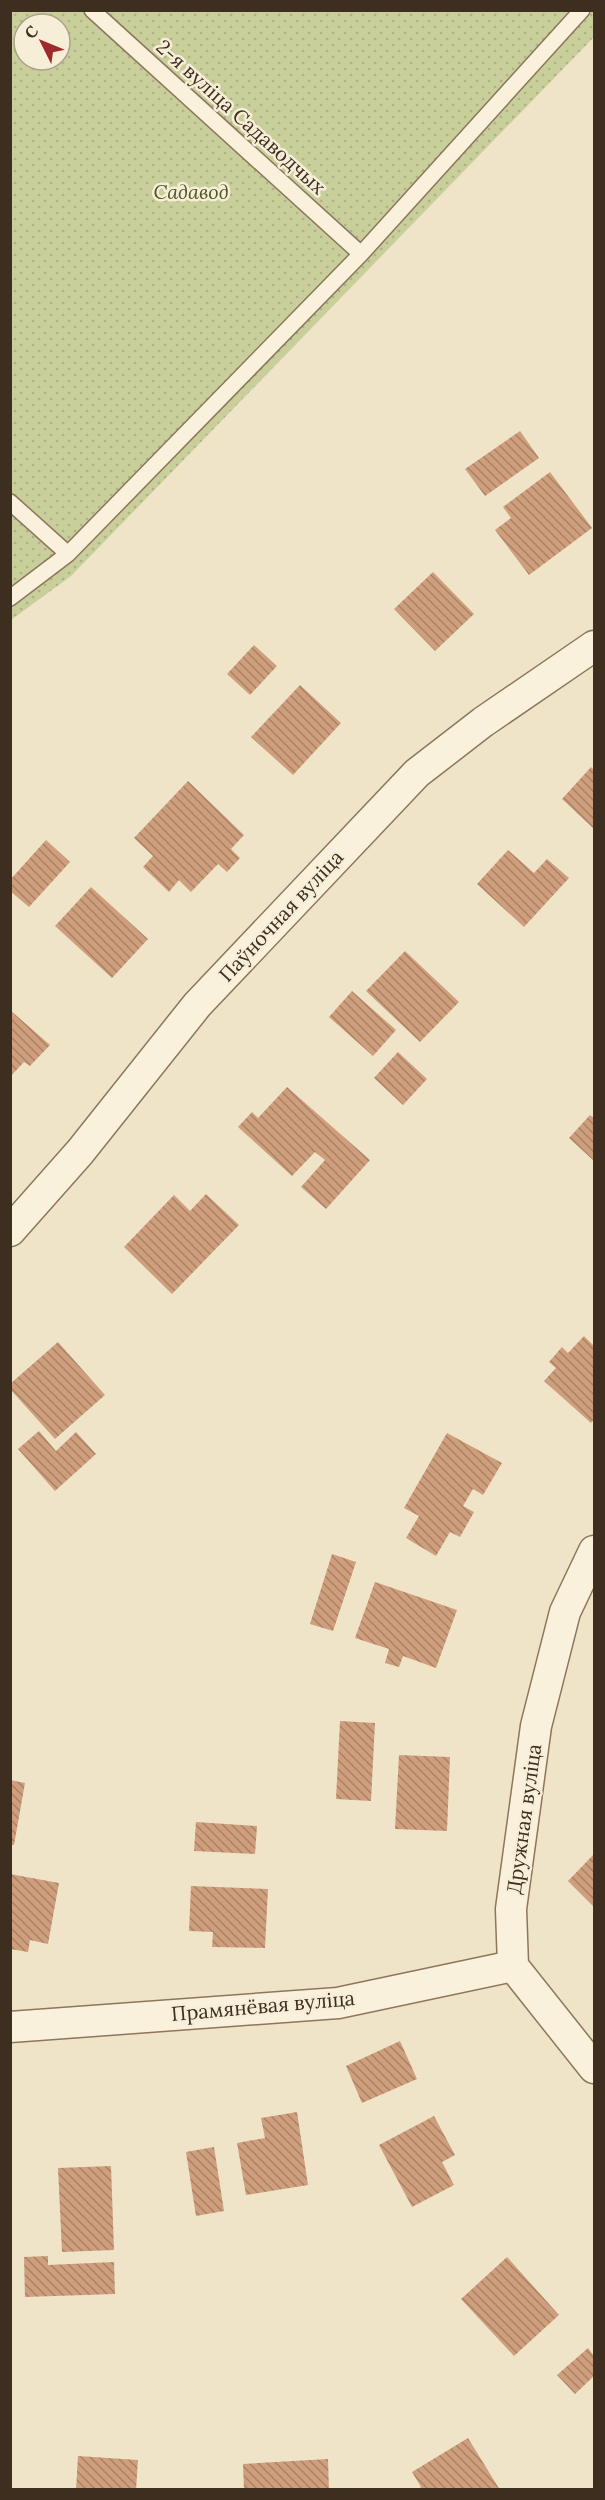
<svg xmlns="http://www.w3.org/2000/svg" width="605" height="2500" font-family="Lora,serif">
  <defs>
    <pattern id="garden-dots" width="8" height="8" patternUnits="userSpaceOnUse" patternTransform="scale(1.5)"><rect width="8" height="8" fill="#c9cf9b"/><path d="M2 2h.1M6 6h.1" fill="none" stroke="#aeb285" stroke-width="1.8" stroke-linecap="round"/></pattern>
    <pattern id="building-back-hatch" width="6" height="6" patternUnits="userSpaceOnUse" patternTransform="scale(1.5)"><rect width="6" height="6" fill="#cf9f7d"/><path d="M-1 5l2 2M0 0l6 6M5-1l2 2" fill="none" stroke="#a98266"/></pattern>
  </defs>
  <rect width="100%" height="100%" fill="#f0e4c8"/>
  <path fill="url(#garden-dots)" fill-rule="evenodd" d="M11 11H594V37L71 576 11 620ZM24 24H60V60H24Z"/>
  <path fill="url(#building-back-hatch)" d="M520 431 539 458 485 496 465 469Z
    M550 472 592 528 529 575 495 530 511 518 503 507Z
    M433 572 474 614 435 651 394 609Z
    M254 645 277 666 250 695 227 674Z
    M300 685 341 723 293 775 251 737Z
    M591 767 594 770V829L562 799Z
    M188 781 244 835 231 849 240 858 227 872 218 864 191 892 179 880 169 892 143 867 153 856 134 838Z
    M46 840 70 862 29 907 10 891V880Z
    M508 850 534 873 547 859 569 878 524 927 477 884Z
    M91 887 148 939 112 978 55 926Z
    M405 951 459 1002 420 1042 366 991Z
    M352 991 396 1030 373 1056 329 1017Z
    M10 1010 50 1045 30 1066 24 1062 10 1077Z
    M398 1052 427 1079 403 1105 374 1078Z
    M287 1087 370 1160 326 1209 301 1187 325 1160 315 1152 292 1176 238 1127 252 1112 258 1118Z
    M590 1115 594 1118V1161L569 1138Z
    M206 1194 239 1225 172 1294 124 1247 174 1195 190 1211Z
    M584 1336 594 1346V1419L591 1423 544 1381 556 1368 549 1362 562 1347 568 1353Z
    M58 1342 105 1395 55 1439 10 1389V1384Z
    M39 1431 56 1451 76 1432 96 1454 55 1491 18 1449Z
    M447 1433 502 1463 483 1495 473 1489 463 1506 474 1512 460 1537 450 1532 436 1556 406 1538 419 1516 404 1508Z
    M332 1554 356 1562 333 1631 310 1624Z
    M375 1582 457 1610 436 1668 403 1656 399 1667 385 1663 389 1649 355 1638Z
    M340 1721 375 1723 371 1801 336 1799Z
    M399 1755 450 1757 447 1831 395 1829Z
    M10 1780 25 1783 14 1845H10Z
    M196 1822 257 1826 255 1854 194 1851Z
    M594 1854V1907L568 1881Z
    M10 1874 59 1883 48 1944 30 1940 28 1952 10 1949Z
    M191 1886 268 1889 265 1948 212 1947 213 1932 189 1931Z
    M400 2041 417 2079 362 2103 346 2066Z
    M297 2112 308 2185 246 2195 237 2143 265 2138 261 2118Z
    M434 2116 455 2155 442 2162 454 2185 412 2207 379 2145Z
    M214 2147 224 2211 196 2216 186 2152Z
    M111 2166 114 2250 62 2252 58 2168Z
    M48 2256V2265L114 2262 115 2294 25 2297 24 2257Z
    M507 2257 559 2315 514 2356 461 2299Z
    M588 2348 594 2356V2376L575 2394 557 2375Z
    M468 2438 500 2490H417L421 2487 412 2472Z
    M78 2456 138 2460 136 2490H76Z
    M328 2459 329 2490H244L243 2464Z"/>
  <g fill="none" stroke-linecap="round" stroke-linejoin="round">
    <g stroke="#8d765c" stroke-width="18">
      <path id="lane" d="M92 10 361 254
        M10 502 68 554
        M10 598 68 554 361 254 582 10"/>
    </g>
    <g stroke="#8d765c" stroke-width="33">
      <path id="street" d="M10 1231 80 1152 197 1005 417 773 483 722 594 646
        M594 1551 565 1612 536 1726 511 1909 513 1966 594 2068
        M10 2027 338 2003 513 1966"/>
    </g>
    <use href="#lane" stroke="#faf1dc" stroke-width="15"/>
    <use href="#street" stroke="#faf1dc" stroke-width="30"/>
  </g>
  <g text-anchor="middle" stroke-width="5" stroke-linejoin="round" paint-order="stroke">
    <g font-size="20" fill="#3d2e20" stroke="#f7eed8">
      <text transform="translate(241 117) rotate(42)" y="7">2-я вуліца Садаводчых</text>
      <text transform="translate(281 916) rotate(-47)" y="7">Паўночная вуліца</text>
      <text transform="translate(524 1819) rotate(-82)" y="7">Дружная вуліца</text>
      <text transform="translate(263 2006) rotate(-5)" y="7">Прамянёвая вуліца</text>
    </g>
    <g font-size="20" font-style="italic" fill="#4d5a26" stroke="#f7eed8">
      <text x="191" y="199">Садавод</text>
    </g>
  </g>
  <rect width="605" height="2500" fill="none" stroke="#3d2e20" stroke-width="24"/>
  <g transform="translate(42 42) rotate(313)"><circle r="28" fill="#f7eed8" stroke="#ada18e" stroke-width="1.5"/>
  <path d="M0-4.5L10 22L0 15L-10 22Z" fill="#9e2a2b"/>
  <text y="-9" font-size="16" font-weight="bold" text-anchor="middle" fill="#3d2e20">С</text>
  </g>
</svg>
